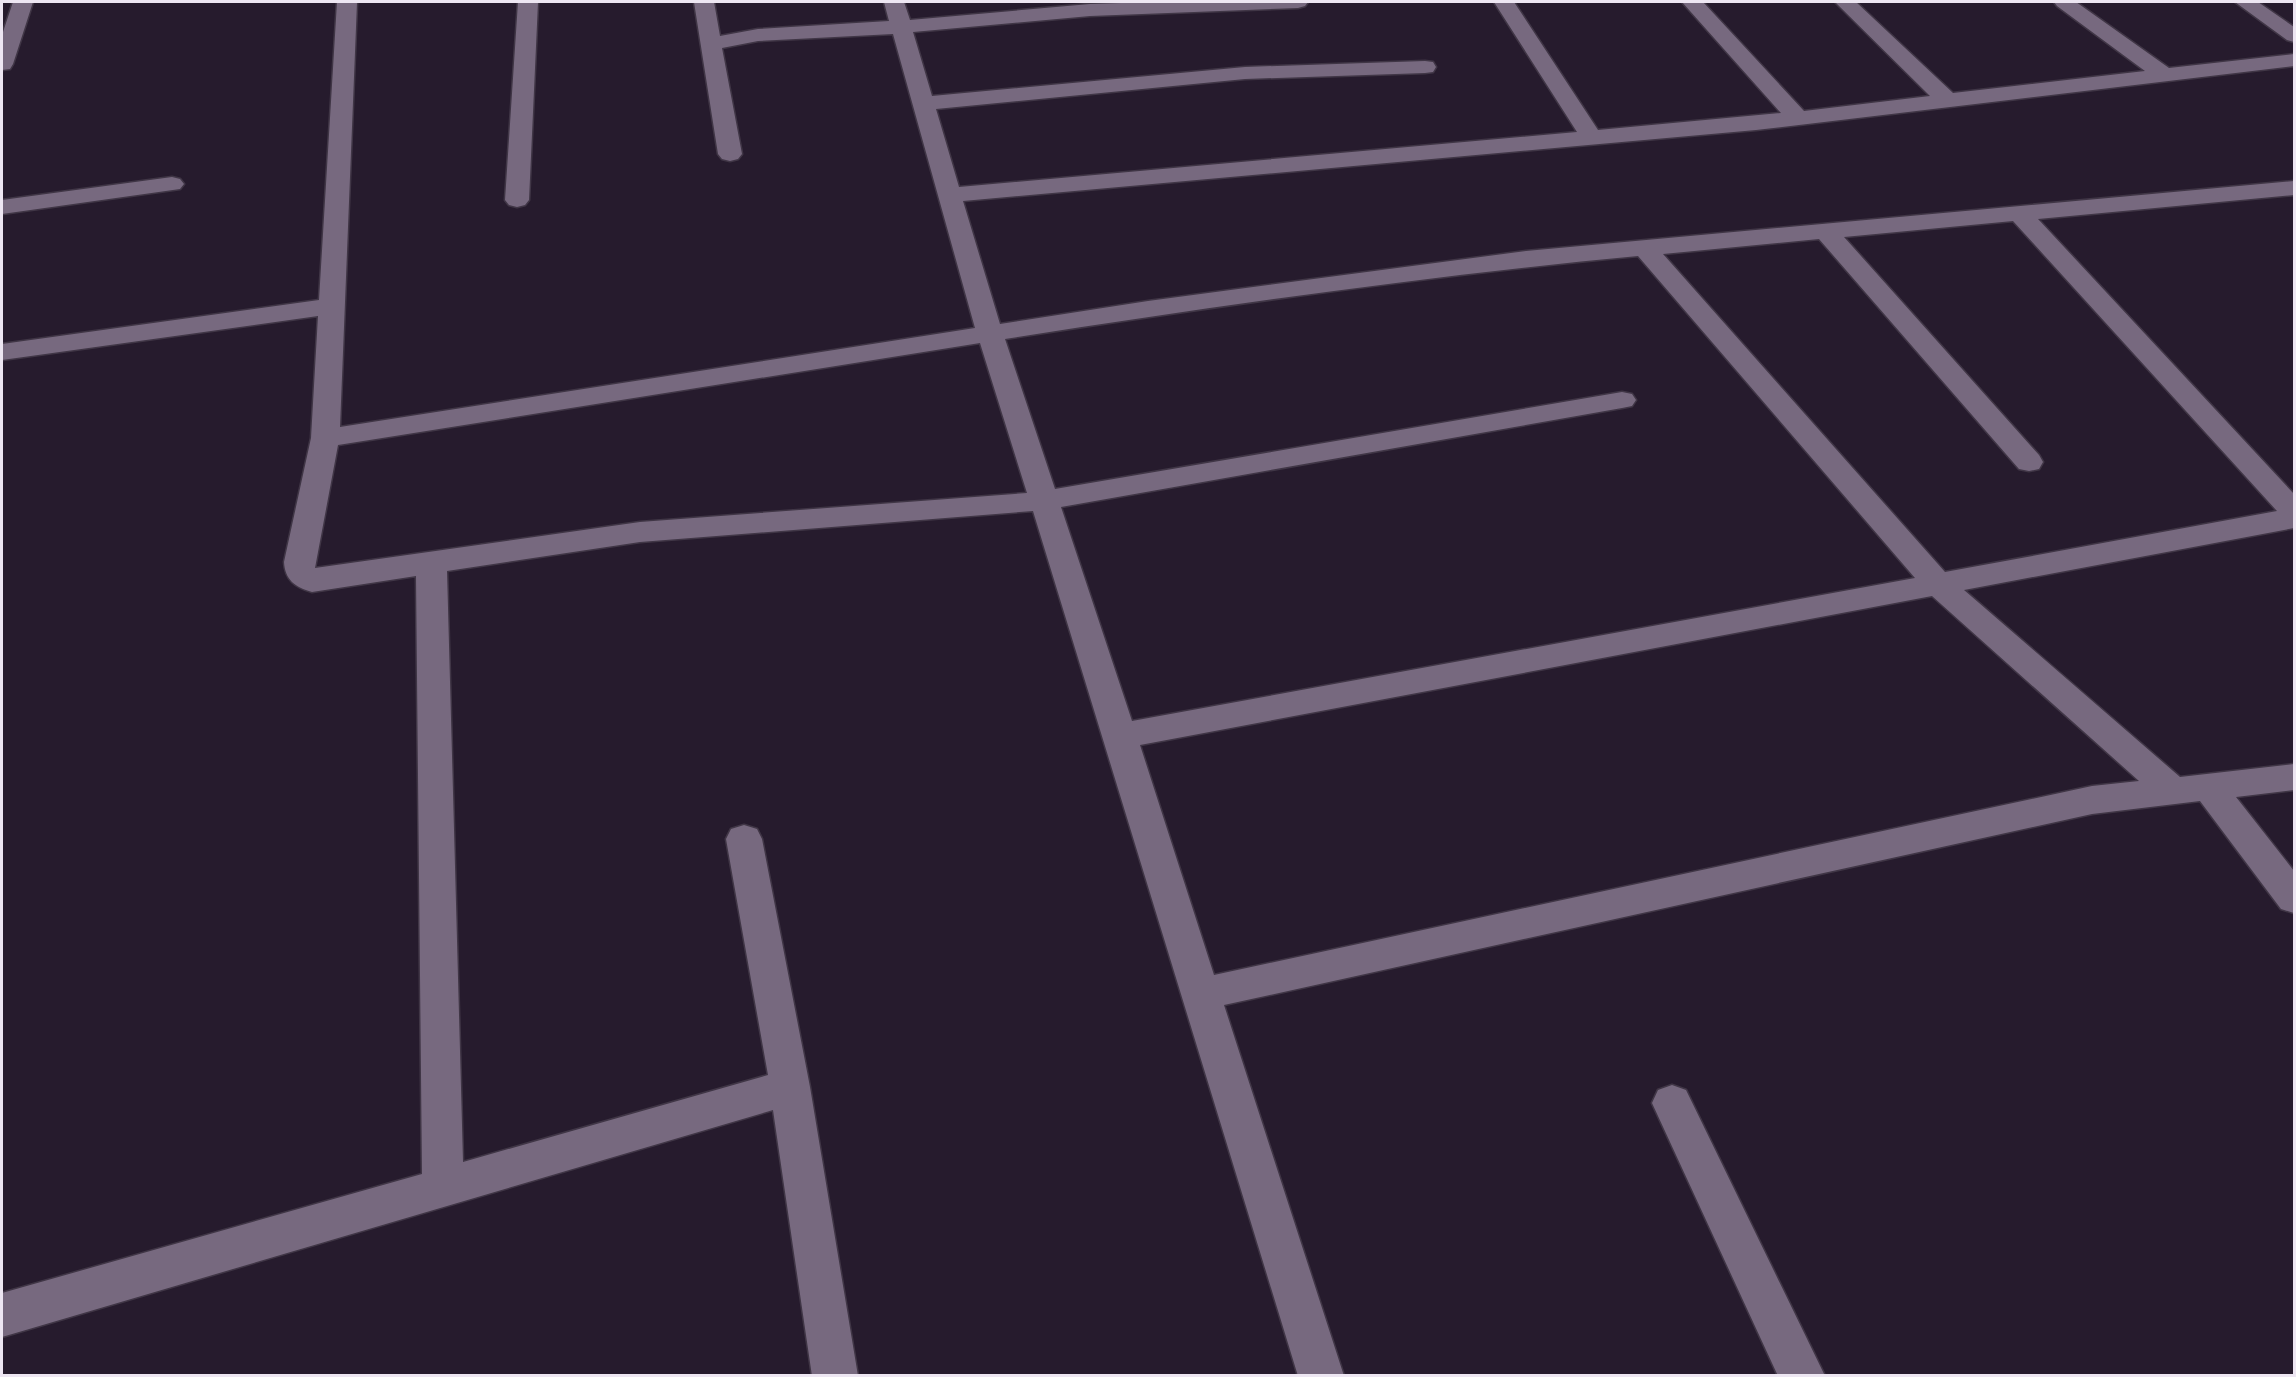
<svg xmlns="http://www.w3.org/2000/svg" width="2296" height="1377" font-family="Lora,serif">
  <rect width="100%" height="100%" fill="#261b2d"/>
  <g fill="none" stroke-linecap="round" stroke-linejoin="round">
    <g stroke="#403646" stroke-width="3">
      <path id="street" d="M13 2H33L13 64 10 69 2 70V35Z
        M337 2H357L340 427 975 328 893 34 758 41 722 48 742 154 738 159 730 161 722 159 718 154 694 2H714L720 36 758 29 889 21 884 2H904L910 20 1090 4 1152 2H1308L1305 6 1298 8 1090 16 913 32 932 96 1245 67 1425 61 1433 62 1436 67 1433 72 1425 73 1245 79 936 109 959 187 1577 132 1494 2H1514L1598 130 1781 113 1682 2H1703L1804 111 1930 96 1835 2H1856L1953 93 2145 71 2057 6 2054 2H2076L2169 68 2294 54V66L1756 130 963 201 1000 324 1148 301 1526 251 2294 181V195L2038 219 2294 494V528L1964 590 2180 777 2294 764V790L2236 797 2294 871V913L2281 909 2200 801 2092 814 1224 1005 1344 1376H1298L1033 511 640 542 447 571 463 1162 768 1075 726 839 731 829 744 825 757 829 762 839 810 1087 858 1376H812L773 1110 2 1337V1293L422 1174 416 576 312 592C295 587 285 580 284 562L311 438 318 316 2 360V344L319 300ZM2013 221 2277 511 1945 572 1663 254 1819 239 2019 469 2029 471 2039 469 2043 462 2039 455 1844 237ZM1638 256 1915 578 1132 721 1061 507 1622 408 1632 406 1636 400 1632 394 1622 392 1055 489 1005 339C1215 306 1426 276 1638 256ZM980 343 1027 493 640 522 315 568 338 445ZM1932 596 2139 781 2092 786 1214 975 1140 745Z
        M518 2H538L529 200 525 205 517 207 509 205 505 200Z
        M2235 2H2258L2294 27V42L2287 40Z
        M172 177 180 179 184 184 180 189 2 214V200Z
        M1672 1085 1686 1090 1825 1376H1778L1652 1103 1658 1090Z"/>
    </g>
    <use href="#street" fill="#77697f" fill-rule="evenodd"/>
  </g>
  <rect width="2296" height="1377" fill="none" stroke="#ede6f2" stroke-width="6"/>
</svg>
